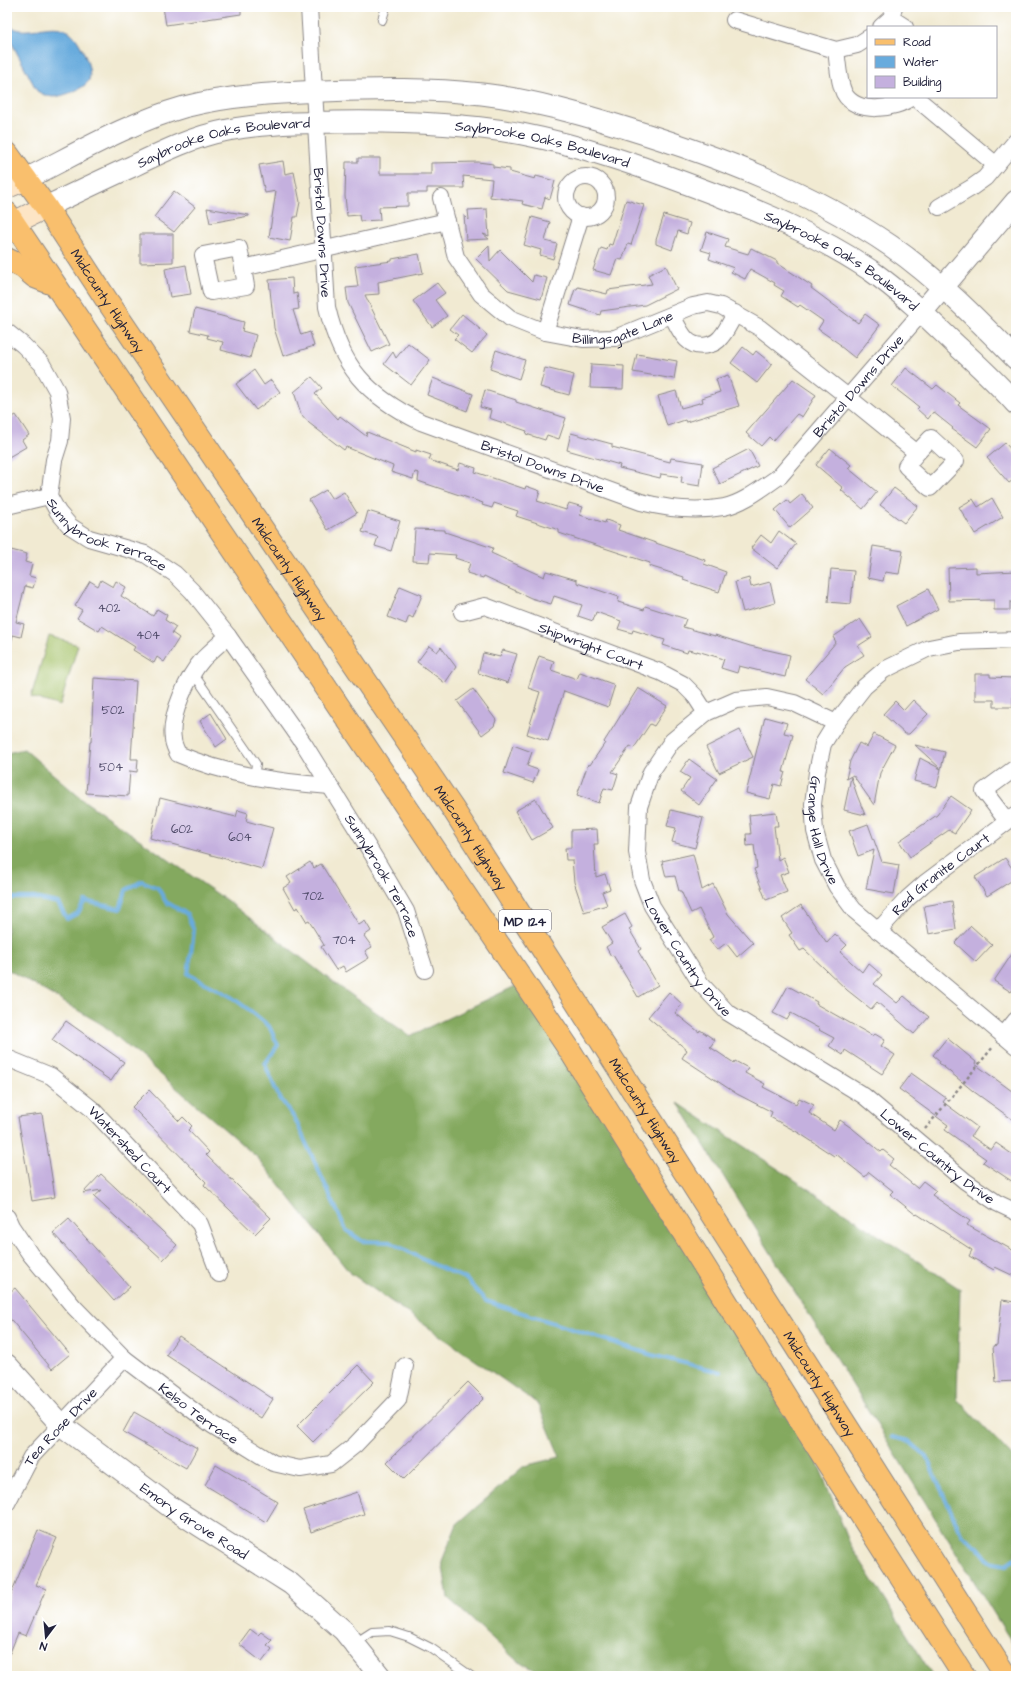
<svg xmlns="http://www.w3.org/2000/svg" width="1023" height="1683" font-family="'Architects Daughter',sans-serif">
  <rect width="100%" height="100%" fill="#fff"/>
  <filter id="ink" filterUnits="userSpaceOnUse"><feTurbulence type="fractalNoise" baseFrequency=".025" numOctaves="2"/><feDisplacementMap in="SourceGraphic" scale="8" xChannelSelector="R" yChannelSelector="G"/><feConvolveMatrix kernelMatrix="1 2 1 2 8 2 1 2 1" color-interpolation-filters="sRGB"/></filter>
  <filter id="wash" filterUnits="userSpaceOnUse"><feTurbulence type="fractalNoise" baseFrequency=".012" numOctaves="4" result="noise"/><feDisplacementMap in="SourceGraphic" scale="16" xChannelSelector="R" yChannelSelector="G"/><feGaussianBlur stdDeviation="0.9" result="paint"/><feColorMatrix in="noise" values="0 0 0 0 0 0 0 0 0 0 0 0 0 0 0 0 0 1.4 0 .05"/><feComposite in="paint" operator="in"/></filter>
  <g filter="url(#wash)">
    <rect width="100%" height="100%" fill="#f1ead2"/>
    <path fill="#a6c36a" stroke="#647252" d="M49 636 78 645 60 706 31 697Z"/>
    <path fill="#84a95e" stroke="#53664c" d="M24 749 83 800 229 902 333 982 410 1036 524 982 802 1423 850 1544 933 1676H680L679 1672 664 1674 663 1676H544L514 1658 448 1598 442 1561 457 1524 524 1466 560 1457 538 1404 349 1272 258 1158 103 1025 7 969V753Z
      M678 1103 960 1289 957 1399 1013 1457 1016 1458V1649Z"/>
    <path fill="#68abdd" stroke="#45668c" d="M7 23C11 26 16 30 20 30 37 32 56 21 71 33 80 40 93 69 89 80 85 89 63 96 54 97 48 97 42 94 37 91L7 34Z"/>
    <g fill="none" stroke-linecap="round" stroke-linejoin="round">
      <path stroke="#68abdd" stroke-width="4" d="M7 893 12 898H34L58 903 67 919 78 913 85 901 120 909 126 890 142 881 158 888 166 902 187 914 194 931 188 974 230 996 252 1012 269 1026 278 1045 265 1064 278 1095 295 1119 346 1230 362 1241 390 1242 428 1262 466 1279 486 1301 652 1355 720 1372
        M892 1437 909 1441 926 1456 962 1535 978 1547 990 1562 1006 1565 1016 1558"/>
    </g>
    <g id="blocks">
      <path fill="#c4b0de" d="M163 7H241V14L166 25Z
        M358 158H380V174H431V163L478 162 493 164V167L510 169V172L535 179 536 176 555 181 550 199 545 197 542 209 522 204 523 201 490 197 492 179 463 176 464 188H427V193H408V206L379 207 380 220 360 221 359 215 347 216 345 196 346 162H358Z
        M283 161 285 174 294 172 300 202 297 217H294L290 241 269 237 276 191 265 193 259 165Z
        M174 191 195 207 174 232 154 217Z
        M626 200 644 205 631 245 628 244 622 260 617 259 611 275 593 270 601 248 607 250 609 244 612 245Z
        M207 208 249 215V216L210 223Z
        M487 209 489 236 483 234 489 239 466 240 464 215 469 220 468 210Z
        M664 215 690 223 687 234 678 231 672 250 656 244V240Z
        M532 217 550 222 545 241 557 244 553 259 540 255 541 250 524 245Z
        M707 232 728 239 725 247 748 254 751 248 777 261V263L812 286 811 288 858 323 865 314 880 325 855 358 840 346 841 345 818 329 823 321 800 305 798 307 781 296 784 291 774 285 775 283 750 269 745 279 731 272 734 268 709 259 711 253 701 250Z
        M140 234H173V262L140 263Z
        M489 246 490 261 500 250 532 282 534 275 547 278 541 299 508 290 476 259Z
        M419 254 423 273 378 282 379 294 365 295 389 344 372 352 348 303 346 288 358 287 355 266 392 261V259Z
        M186 265 191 294 170 297 165 269Z
        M666 266 677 289 645 305 601 311 600 315 570 305 575 289H577L578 287 607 294 608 290 652 284 648 275Z
        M292 278 293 294 297 293 299 309 293 310 301 335 310 332 314 346 283 356 274 328 269 280Z
        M437 283 445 293 435 300 447 316 432 327 413 301Z
        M195 309 244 322 242 331 256 335 250 358 221 350 223 342 207 338 208 335 190 331Z
        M462 314 487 335 472 353 454 339 458 335 450 329Z
        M408 343 430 360 411 385 384 364 393 352 396 358Z
        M743 347 753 355 756 351 772 364 757 383 731 363Z
        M496 350 525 360 519 379 490 369Z
        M637 354 677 361 674 379 633 372Z
        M591 364 624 366 623 389 590 388Z
        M545 368 574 375 569 395 540 387Z
        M906 368 933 389 937 385 960 403 958 405 991 429 977 447 952 429 953 428 933 412 928 419 917 409 919 407 892 386Z
        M254 370 264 385 271 380 280 392 256 410 236 384Z
        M728 375 739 406 686 422 685 420 667 426 658 396 676 391 681 408 703 402 702 398 720 392 716 379Z
        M312 377 322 388 315 394 338 419 340 416 366 436 367 432 416 452V450L431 455 429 460 458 470 460 463 476 468 475 472 525 489 526 486 540 491 537 501 566 510 569 503 583 507 580 515 605 523 606 520 620 525 618 530 705 560 704 564 726 572 719 592 683 580 684 577 649 566 650 563 559 533V530L516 516 518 511 494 503 492 508 482 505 483 503 418 481 419 473 415 472 413 479 391 472 393 466 346 447 344 450 309 423 301 414 294 392Z
        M433 378 473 394 467 411 427 395Z
        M793 379 816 395 802 417 797 414 773 441 769 437 761 446 746 433Z
        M485 390 516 400V402L566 418 559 439 547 435 545 440 526 434 527 431 489 418 491 410 480 407Z
        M16 415 29 435 22 440 26 447 7 458V420Z
        M571 433 612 444V447L670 462 671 458 703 463 700 486 681 483 682 477 661 474 660 478 619 468 620 465 567 450Z
        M1005 443 1016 455V478L1009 483 987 458Z
        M830 448 851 465 848 468 877 492 863 509 841 490 843 488 816 465Z
        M749 449 758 466 720 484 712 468Z
        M894 488 918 506 904 523 880 505Z
        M326 490 332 499 344 492 357 513 328 530 309 500Z
        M802 494 813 508 790 528 775 510 787 500 790 504Z
        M992 498 1003 517 975 534 959 507 973 499 978 507Z
        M368 511 400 521 391 551 375 546 378 537 362 532Z
        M415 529 445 530V532L493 548 491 553 544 577 546 571 577 580V583L619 597 618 602 644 610 645 606 686 619 683 627 715 636V635L750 646 790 655 785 677 739 666 737 673 721 668 724 659 697 651V652L688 650 687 653 663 645 665 640 633 630 632 633 618 629 621 621 596 612 593 621 578 616 582 605 554 596 551 604 531 598 484 576 483 578 467 573 470 563 455 558 456 555 430 553 429 562 413 561Z
        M779 531 796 544 777 568 751 548 761 535 771 543Z
        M873 546 903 551 899 574 885 572 883 581 868 578Z
        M7 549 27 554 25 562 32 564 29 576 36 578 33 588 25 586 16 622 24 624 21 637 13 635 11 643 7 642Z
        M976 567V573L1016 571V602H1010V610H994V600L949 601 948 568Z
        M831 569 854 571 851 604 828 602Z
        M749 578 751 587 770 582 775 603 743 612 735 582Z
        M101 580 113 587 116 581 126 587 121 596 153 616 157 609 167 615 165 620 176 627 172 633 179 638 164 662 157 657 154 663 133 650 135 647 102 626 99 631 77 618 82 610 75 606 90 581 98 586Z
        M400 586 422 595 413 618 409 616 406 624 388 617Z
        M928 589 938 609 906 626 896 606Z
        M860 619 872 637 858 646 864 655 845 667 823 694 805 679 836 642 833 637Z
        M429 646 437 652 441 647 456 667 445 683 417 662Z
        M503 650 517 654 508 683 478 673 483 653 500 657Z
        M539 656 554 661 551 670 577 679 580 672 615 685 608 707 564 691 548 741 527 734 540 692 528 688Z
        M975 674H990V677L1013 678V707H994V700H975Z
        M94 678 136 681 131 759H138L137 772 130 771 128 796 86 793 90 742H91Z
        M638 688 667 706 654 726 650 724 634 748 630 746 612 772 618 774 613 790 604 788 599 803 577 795 588 764 590 765 605 743 604 742Z
        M473 689 496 720 494 726 482 735 457 701Z
        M913 700 928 714 909 734H905L883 714 895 701 904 710Z
        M211 713 227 739 216 747 200 721Z
        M765 717 787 723 784 733 793 735 783 772H785L781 786 774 784 770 799 746 793Z
        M740 730 753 757 719 773 706 747Z
        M874 734 895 745 880 773 874 805 853 775 846 779 850 761 859 743 867 747Z
        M513 745 532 752 527 766 538 770 533 783 504 773Z
        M915 745 945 752 941 769Z
        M920 758 941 769 937 787 914 781Z
        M689 759 717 779 699 805 681 791 690 778 680 772Z
        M851 777 857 795 865 815 844 810Z
        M951 796 971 810 955 833 949 830 910 857 899 841 937 815Z
        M160 798 236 817 238 810 248 813 246 821 273 828 262 869 150 838Z
        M536 799 553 828 532 840 515 811Z
        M671 810 703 818 695 848 672 842 676 828 667 826Z
        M776 812 778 826H774L778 860 783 857 789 872 780 875 787 892 766 900 754 869 757 868 754 845 747 846 746 834H751L749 815Z
        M868 824 882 862 899 865 894 894 866 889 874 850 858 856 849 831Z
        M597 829 598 844H594L596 877 605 874 610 889 602 892 607 905 584 912 574 882 572 860H566L565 848H571V830Z
        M693 854 702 890 713 884 728 914 753 943 737 957 726 943 717 950 709 940 713 937 699 909 691 913 681 891H679L675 876 666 877 662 861Z
        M1005 858 1016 874V878L987 896 975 877Z
        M310 862 314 868 321 864 359 925 365 921 371 931 364 936 372 947 365 951 369 958 346 972 343 966 336 970 321 947 324 945 309 921 307 922 298 907 295 909 283 888 291 883 287 877Z
        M952 901 956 929 929 934 924 906Z
        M801 905 827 943 835 934 847 945 840 952 862 972 868 963 882 975 874 984 897 1003 904 996 929 1017 914 1034 877 1002 871 1009 847 990 804 949 800 951 789 935 792 933 782 918Z
        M625 914 632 927 629 929 641 949 638 951 658 985 638 997 613 955 611 956 606 947 612 943 602 927Z
        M971 926 992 945 976 962 955 943Z
        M1016 948V985L1011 992 994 981Z
        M788 986 817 1002 816 1004 873 1036 875 1034 885 1040 881 1046 895 1055 882 1074 845 1050 843 1055 829 1046 834 1038 819 1030 820 1029 791 1013 787 1020 773 1013Z
        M669 992 682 1004 675 1013 699 1032 700 1030 715 1040 710 1047 734 1063 735 1061 748 1068 745 1073 765 1084 763 1087 796 1104 799 1098 814 1105 809 1113 834 1130 840 1120 853 1129 881 1152 883 1150 894 1159 889 1165 917 1188 923 1181 936 1191 932 1195 970 1221 967 1225 1016 1252V1277L995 1267 994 1270 969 1256 972 1250 917 1214 916 1215 890 1194 893 1191 869 1172 865 1177 836 1154 834 1156 799 1133 770 1117 772 1112 737 1094 682 1058 687 1050 648 1017Z
        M66 1021 124 1062 111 1081 52 1040Z
        M947 1038 976 1062 975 1064 1016 1094V1122L973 1091 939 1063 940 1061 933 1055Z
        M911 1073 946 1098 943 1102 977 1127 971 1136 991 1150 996 1143 1016 1157V1184L983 1162 986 1159 945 1130 948 1125 899 1089Z
        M149 1090 179 1121 183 1117 192 1126 188 1130 209 1152 206 1155 271 1218 255 1234 204 1185 206 1182 132 1107Z
        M42 1114 55 1197 32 1201 18 1117Z
        M101 1174 177 1245 163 1260 94 1197 102 1190 83 1193Z
        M69 1219 130 1287 114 1301 53 1233Z
        M15 1288 70 1354 52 1369 7 1315V1294Z
        M1002 1300 1016 1302V1381L996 1382 993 1346 997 1345Z
        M179 1336 273 1399 261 1418 166 1355Z
        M358 1365 374 1382 313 1442 297 1426Z
        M468 1382 484 1398 404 1479 387 1462Z
        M134 1412 197 1448 186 1468 123 1432Z
        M216 1465 278 1502 266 1522 205 1485Z
        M357 1492 364 1514 311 1532 303 1510Z
        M38 1530 57 1538 36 1585 46 1589 26 1636 18 1633 7 1660V1603Z
        M250 1629 258 1635 261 1632 272 1640 267 1645 272 1649 262 1662 239 1644Z"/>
    </g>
  </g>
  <g filter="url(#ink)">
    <use href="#blocks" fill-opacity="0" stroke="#8a8686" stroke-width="1"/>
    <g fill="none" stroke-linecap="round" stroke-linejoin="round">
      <g stroke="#8a8686" stroke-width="10">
        <path id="service" d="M382 20 386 7
          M193 673 256 764 254 777
          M355 1643 372 1632 390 1631 409 1637 431 1648 471 1676"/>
      </g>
      <g stroke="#8a8686" stroke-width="18">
        <g id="minor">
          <path id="s1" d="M309 7 327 307C341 367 366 395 421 422L641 502C668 509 697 512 724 507 744 503 763 487 780 476L922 312"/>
          <path d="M891 18 905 27"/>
          <path d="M734 20 836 50 857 45 868 38"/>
          <path d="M881 27 891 18 894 7"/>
          <path d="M836 50C838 63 838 80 844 93 856 115 895 110 912 97"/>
          <path d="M915 97 996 165"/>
          <circle cx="586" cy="197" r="20"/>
          <path id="s2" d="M441 198 456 257 481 294 510 318 545 332 583 339 615 338 693 306 708 303 721 306 760 328 848 397 917 453 931 438 956 461 930 488 906 466 917 453"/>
          <path d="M939 207 971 188 985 178 1016 141"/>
          <path d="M243 268 239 248 203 255 211 292 246 286 243 268 447 221"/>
          <path d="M672 315C680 331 687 350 708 345 713 344 718 341 721 337 727 330 731 321 735 313"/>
          <path id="s3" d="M7 332 23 345 42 364 57 391 62 418 60 441 54 460 49 496 58 512 70 526 89 538 145 554 175 574 192 591 228 636 304 744 376 860 406 911 425 970"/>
          <path d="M545 332 581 216"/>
          <path d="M7 506 49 496"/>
          <path id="s4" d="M462 612 485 606 660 672 683 684 695 696 706 713"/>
          <path d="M228 636C220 643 211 651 203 659 188 676 169 716 173 739 173 744 176 749 178 754 226 775 278 782 330 786"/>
          <path id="s5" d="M1016 640 959 642 929 648 884 670 864 687 836 723 823 744 817 772 813 804 815 831 823 860 837 887 854 910 1016 1046"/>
          <path id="s6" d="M836 723 794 703 767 697 736 700 706 713 672 741 651 772 639 807 637 852 642 880 652 906 701 984 727 1012 864 1096 965 1181 997 1203 1016 1212"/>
          <path d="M1007 821 984 791 1014 769 1016 772"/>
          <path id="s7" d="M878 931 908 898 925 883 1016 815"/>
          <path d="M1003 1036 1016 1020"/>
          <path id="s8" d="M7 1058 51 1076 92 1109 200 1224 219 1274"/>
          <path id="s9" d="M7 1217 11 1226 30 1254 74 1307 124 1358 212 1425 273 1463 300 1469 331 1464 355 1445 398 1400 405 1366"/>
          <path id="s10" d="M7 1503 31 1457 124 1358"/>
        </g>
      </g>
      <g stroke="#8a8686" stroke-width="23">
        <g id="tertiary">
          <path d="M26 179C78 153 128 123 184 107 229 95 278 93 324 91 377 89 429 88 482 94 532 100 581 114 629 129 720 157 812 192 891 246 937 278 977 319 1016 359"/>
          <path id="s11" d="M46 207C75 193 104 179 133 166 164 151 195 136 228 130 263 123 300 123 335 122 398 121 461 123 522 134 584 146 643 167 701 189 760 211 818 235 870 270 901 292 928 318 955 344 976 363 997 383 1016 404"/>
          <path d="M922 312 1016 201"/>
          <path id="s12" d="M7 1365 61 1425 172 1508 291 1584 344 1631 380 1676"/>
        </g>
      </g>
      <g stroke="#8a8686" stroke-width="24">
        <path id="secondary" d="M7 187 26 179
          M7 226 46 207"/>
      </g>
      <g stroke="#8a8686" stroke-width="24">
        <g id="primary">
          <path id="s13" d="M7 153 46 207 106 299 453 809 1006 1676"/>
          <path d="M7 213 569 1049 802 1423 964 1676"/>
          <path d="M7 259 23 267 35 277 53 284"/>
        </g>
      </g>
      <path stroke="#8a8686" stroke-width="2.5" stroke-dasharray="3 3" stroke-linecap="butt" d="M925 1129 993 1047"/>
      <use href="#service" stroke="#fff" stroke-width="8"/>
      <use href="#minor" stroke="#fff" stroke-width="16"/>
      <use href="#tertiary" stroke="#fff" stroke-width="21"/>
      <use href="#secondary" stroke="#fde5c5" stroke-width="22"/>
      <use href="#primary" stroke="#f9bf6d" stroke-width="22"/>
    </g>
  </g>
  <g text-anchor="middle" stroke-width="3" stroke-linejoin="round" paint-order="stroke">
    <g font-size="12" fill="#4a4664">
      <text x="109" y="612">402</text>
      <text x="148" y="639">404</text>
      <text x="113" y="714">502</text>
      <text x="111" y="771">504</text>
      <text x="182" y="833">602</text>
      <text x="240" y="841">604</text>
      <text x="313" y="900">702</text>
      <text x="344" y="944">704</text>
    </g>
    <rect fill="#fff" stroke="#646476" stroke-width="1" x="499" y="910" width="52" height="22" rx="3"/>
    <g font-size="13" font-weight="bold" fill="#22223b">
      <text x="525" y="926">MD 124</text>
    </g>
    <g font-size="14" fill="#22223b" stroke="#fff">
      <text dy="5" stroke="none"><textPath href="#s11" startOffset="191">Saybrooke Oaks Boulevard</textPath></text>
      <text dy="5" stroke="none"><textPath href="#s11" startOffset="515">Saybrooke Oaks Boulevard</textPath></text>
      <text dy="5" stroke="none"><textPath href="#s1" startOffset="226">Bristol Downs Drive</textPath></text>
      <text dy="5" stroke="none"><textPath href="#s11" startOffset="839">Saybrooke Oaks Boulevard</textPath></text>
      <text dy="5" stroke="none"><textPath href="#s13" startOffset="179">Midcounty Highway</textPath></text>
      <text dy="5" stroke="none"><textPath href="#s2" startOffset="261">Billingsgate Lane</textPath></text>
      <text dy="5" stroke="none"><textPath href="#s1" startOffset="957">Bristol Downs Drive</textPath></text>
      <text dy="5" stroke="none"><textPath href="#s1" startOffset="585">Bristol Downs Drive</textPath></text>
      <text dy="5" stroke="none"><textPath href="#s3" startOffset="258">Sunnybrook Terrace</textPath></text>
      <text dy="5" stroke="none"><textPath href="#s13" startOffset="503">Midcounty Highway</textPath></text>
      <text dy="5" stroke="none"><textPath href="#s4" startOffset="137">Shipwright Court</textPath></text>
      <text dy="5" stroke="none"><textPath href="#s5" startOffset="323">Grange Hall Drive</textPath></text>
      <text dy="5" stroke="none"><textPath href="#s13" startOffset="827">Midcounty Highway</textPath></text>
      <text dy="5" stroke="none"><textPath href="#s7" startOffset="85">Red Granite Court</textPath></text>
      <text dy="5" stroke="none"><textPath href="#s3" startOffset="706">Sunnybrook Terrace</textPath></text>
      <text dy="5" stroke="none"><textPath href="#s6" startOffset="420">Lower Country Drive</textPath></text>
      <text dy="5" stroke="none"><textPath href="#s13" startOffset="1151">Midcounty Highway</textPath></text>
      <text dy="5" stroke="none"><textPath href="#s8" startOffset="156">Watershed Court</textPath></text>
      <text dy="5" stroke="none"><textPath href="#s6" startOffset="744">Lower Country Drive</textPath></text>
      <text dy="5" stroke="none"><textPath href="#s13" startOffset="1475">Midcounty Highway</textPath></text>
      <text dy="5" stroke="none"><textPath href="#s9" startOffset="277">Kelso Terrace</textPath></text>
      <text dy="5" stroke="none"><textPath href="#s10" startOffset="94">Tea Rose Drive</textPath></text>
      <text dy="5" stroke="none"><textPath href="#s12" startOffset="245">Emory Grove Road</textPath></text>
    </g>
  </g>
  <rect width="1023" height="1683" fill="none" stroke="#fff" stroke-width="24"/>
  <rect x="867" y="26" width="130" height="72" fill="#ffffff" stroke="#a7a7b1"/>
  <rect x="875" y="39" width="20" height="6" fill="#f9bf6d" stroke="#a7a7b1"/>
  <text x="903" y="46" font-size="12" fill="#22223b">Road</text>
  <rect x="875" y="56" width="20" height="12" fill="#68abdd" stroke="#a7a7b1"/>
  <text x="903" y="66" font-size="12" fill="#22223b">Water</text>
  <rect x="875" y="76" width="20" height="12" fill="#c4b0de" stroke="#a7a7b1"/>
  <text x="903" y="86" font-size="12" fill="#22223b">Building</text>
  <g transform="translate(46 1637) rotate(196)" stroke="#ffffff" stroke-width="3" paint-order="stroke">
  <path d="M0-3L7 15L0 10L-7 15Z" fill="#22223b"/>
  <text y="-6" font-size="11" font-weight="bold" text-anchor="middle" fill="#22223b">N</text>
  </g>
</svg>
